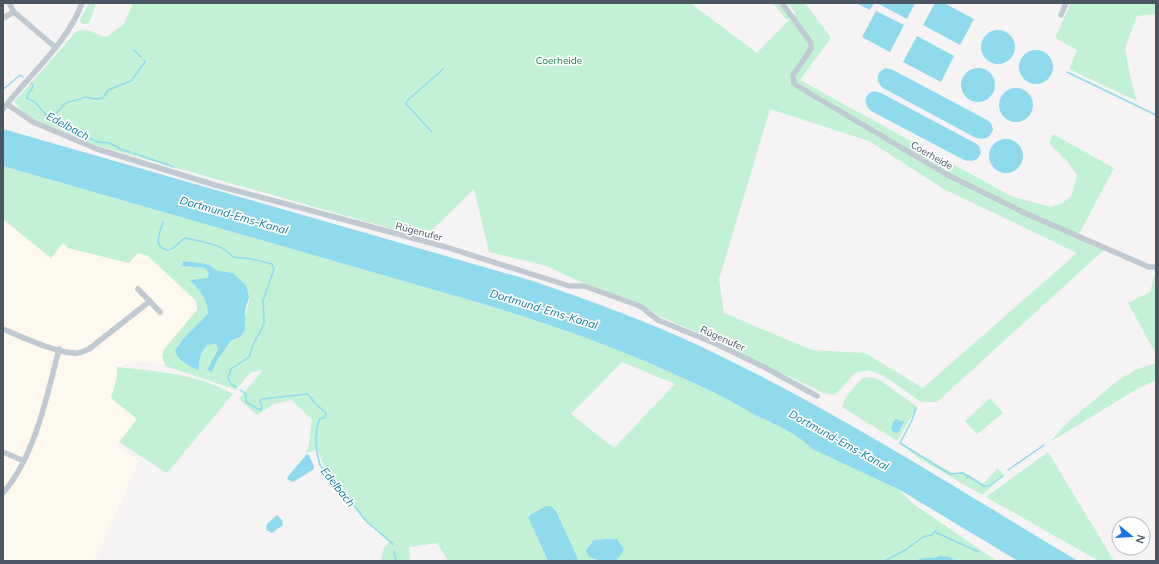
<svg xmlns="http://www.w3.org/2000/svg" width="1159" height="564" font-family="Mulish,sans-serif">
  <rect width="100%" height="100%" fill="#f5f3f3"/>
  <path fill="#fdf9ef" d="M3 219 50 258 63 243 138 253 148 256 196 301 197 310 164 349 162 356 165 366 142 361 117 367V377L111 398 137 419 117 446 139 461 95 561H3Z"/>
  <path fill="#c3f1d5" fill-rule="evenodd" d="M89 3H96L89 23 85 24 81 23 80 20Z
    M133 3H690L757 53 796 13 788 3H805L831 38 800 80 1013 197 1051 207 1060 204 1071 197 1077 175 1066 160 1049 143 1053 134 1114 168 1079 234 1106 248 937 402H921L884 376 869 370 862 371 855 373 835 395 823 393 722 344 718 336 703 335 659 316 641 304 576 280 547 266 489 252 474 189 424 238 92 144 35 120 21 111 22 110 16 105 15 101 77 31 88 30 104 37 108 36 124 24ZM770 109 869 141 942 188 1077 253 923 388 865 353 812 350 724 313 719 279Z
    M773 3H779L790 17 787 20Z
    M1071 3H1155L1156 14 1137 16 1125 48 1130 76 1137 101 1069 69 1077 50 1055 38Z
    M3 166 473 301C549 323 624 350 696 384 716 393 736 404 755 415 770 423 802 436 812 449L900 490 912 503 997 561H613L621 554 624 549 617 539 594 540 593 560 596 561H579L556 511 551 506C543 506 533 511 528 517L548 561H448L437 543 409 547 410 561H381L383 550 389 542C367 523 350 502 334 479 327 470 320 461 318 449L306 453 309 445 312 419 291 400 274 404 257 415 239 399 263 370 251 372 236 390 230 387H228L165 366 162 356 164 349 197 310 196 301 148 256 138 253 129 263 68 248 63 243 51 258 3 219ZM183 261 201 263 210 265 216 270 233 273 246 285 249 301 240 337C226 343 218 358 212 372L213 357 218 349 216 344 207 345C202 353 199 361 193 368L188 364 177 346 202 321 208 313C206 297 202 292 191 281L207 278 209 274 205 268 183 266ZM622 362 675 384 614 448 571 414Z
    M1156 270V354L1128 303 1150 292Z
    M1156 363V380L1137 389 1050 442 1069 421 1116 382 1135 370Z
    M117 367C154 371 200 374 233 394L167 473 119 442 137 419 111 398 117 377Z
    M872 377 880 380 917 407 897 441 842 407 845 398 862 378Z
    M990 398 1003 413 977 434 965 421Z
    M898 442 954 474 964 472 983 484 998 468 1004 475 982 495 920 459Z
    M1048 452 1114 561H1099L986 497Z"/>
  <path fill="#90daee" d="M856 3H874L870 10Z
    M880 3H915L907 19 879 4Z
    M935 3H944L974 19 960 45 923 25Z
    M876 11 904 25 890 52 862 37Z
    M981 47a17 17 0 1 1 34 0a17 17 0 1 1-34 0Z
    M917 36 954 56 941 82 903 62Z
    M1019 67a17 17 0 1 1 34 0a17 17 0 1 1-34 0Z
    M886 68 893 70 987 120 991 123 993 129C990 138 985 140 976 138L883 88C875 81 876 72 886 68Z
    M961 85a17 17 0 1 1 34 0a17 17 0 1 1-34 0Z
    M999 105a17 17 0 1 1 34 0a17 17 0 1 1-34 0Z
    M874 91 881 93 975 143 979 146 981 152C978 161 973 162 964 160L871 111C863 104 864 94 874 91Z
    M3 129 533 281C590 301 647 321 702 347 833 409 954 487 1078 561H1018L900 490 812 449C802 436 770 422 755 415 736 404 716 393 696 384 624 350 549 323 473 301L3 166Z
    M989 156a17 17 0 1 1 34 0a17 17 0 1 1-34 0Z
    M183 261 201 263 210 265 216 270 233 273 246 285 249 297 245 311V330L240 337 231 341 218 359 212 372 207 370 218 349 216 344 207 345C201 353 198 360 199 370 190 368 179 360 175 352 179 340 199 325 208 313 206 297 201 292 190 280L207 278 209 274 205 268 182 266Z
    M896 419 904 422 898 433 892 431C891 427 892 422 896 419Z
    M307 454 309 455 314 466V469L293 482 287 479 289 475Z
    M546 506H551L556 511 579 561H548L528 517 531 514Z
    M277 515 282 520 283 525 272 533 266 530 267 524Z
    M606 539H617L624 549C622 553 620 557 616 560 609 564 594 560 588 556L586 550 594 540Z
    M939 556 950 557 955 561H916C926 554 932 561 939 556Z"/>
  <g fill="none" stroke-linecap="round" stroke-linejoin="round">
    <path stroke="#90daee" stroke-width="1.5" d="M134 50 141 57
      M1067 72 1156 115
      M31 83 33 85V87L27 96V98L35 102 46 115 76 132 98 142 110 143 120 149 130 152
      M3 88H5L20 75 23 77
      M53 119C56 114 61 107 66 103 72 100 79 101 85 97L96 99 103 98 108 90 131 81 145 62 144 60
      M432 132 406 104 407 101 443 69
      M133 153 174 167
      M163 222C161 230 153 245 164 249 167 250 170 250 173 248 178 245 180 240 186 238 201 242 223 244 233 257L252 259 272 264 274 269 263 301 264 318V324L253 345 249 357 231 369 228 378 232 385 236 387
      M240 390 246 394V402L258 409 261 410 262 407 260 401 262 399 308 394 315 403 326 413 325 417 319 420 317 428 316 440 317 453 320 465 330 475 366 521 393 544
      M916 408 912 420 900 443 950 474 962 473 968 476 967 478
      M1008 470 1044 445
      M968 476 984 486H989L1003 476
      M935 532 979 552
      M394 551 396 561
      M885 561 905 550 923 537 932 535 936 530"/>
    <path stroke="#c1cad2" stroke-width="5.5" d="M9 3 14 12
      M782 3 811 43V49L793 75 794 84 946 174 1027 214 1149 267H1156
      M1061 15 1066 3
      M3 18 14 12 55 47
      M7 104 33 122 97 149 215 185 446 247 569 286H584L640 306 658 320 714 343 764 367 817 396
      M3 109C29 75 67 44 82 3
      M138 289 160 312
      M3 329C22 337 54 352 74 353 80 354 84 351 89 349L150 301
      M3 452 24 461
      M3 493C35 456 47 396 59 349"/>
  </g>
  <g text-anchor="middle" stroke-width="3.5" stroke-linejoin="round" paint-order="stroke">
    <g font-size="10" fill="#17864f" stroke="#fff">
      <text x="559" y="64">Coerheide</text>
    </g>
    <g font-size="10" fill="#4a5661" stroke="#fff">
      <text transform="translate(932 155) rotate(30)" y="4">Coerheide</text>
      <text transform="translate(419 231) rotate(15)" y="4">Rügenufer</text>
      <text transform="translate(723 338) rotate(24)" y="4">Rügenufer</text>
    </g>
    <g font-size="11" font-style="italic" fill="#0c7c9b" stroke="#fff">
      <text transform="translate(68 126) rotate(28)" y="4">Edelbach</text>
      <text transform="translate(234 215) rotate(16)" y="4">Dortmund-Ems-Kanal</text>
      <text transform="translate(544 309) rotate(17)" y="4">Dortmund-Ems-Kanal</text>
      <text transform="translate(839 440) rotate(29)" y="4">Dortmund-Ems-Kanal</text>
      <text transform="translate(338 487) rotate(51)" y="4">Edelbach</text>
    </g>
  </g>
  <rect width="1159" height="564" fill="none" stroke="#4a5661" stroke-width="8"/>
  <g transform="translate(1131 536) rotate(108)"><circle r="19" fill="#ffffff" stroke="#b7bbc0"/>
  <path d="M0-3L7 15L0 10L-7 15Z" fill="#1a73e8"/>
  <text y="-6" font-size="11" font-weight="bold" text-anchor="middle" fill="#4a5661">N</text>
  </g>
</svg>
